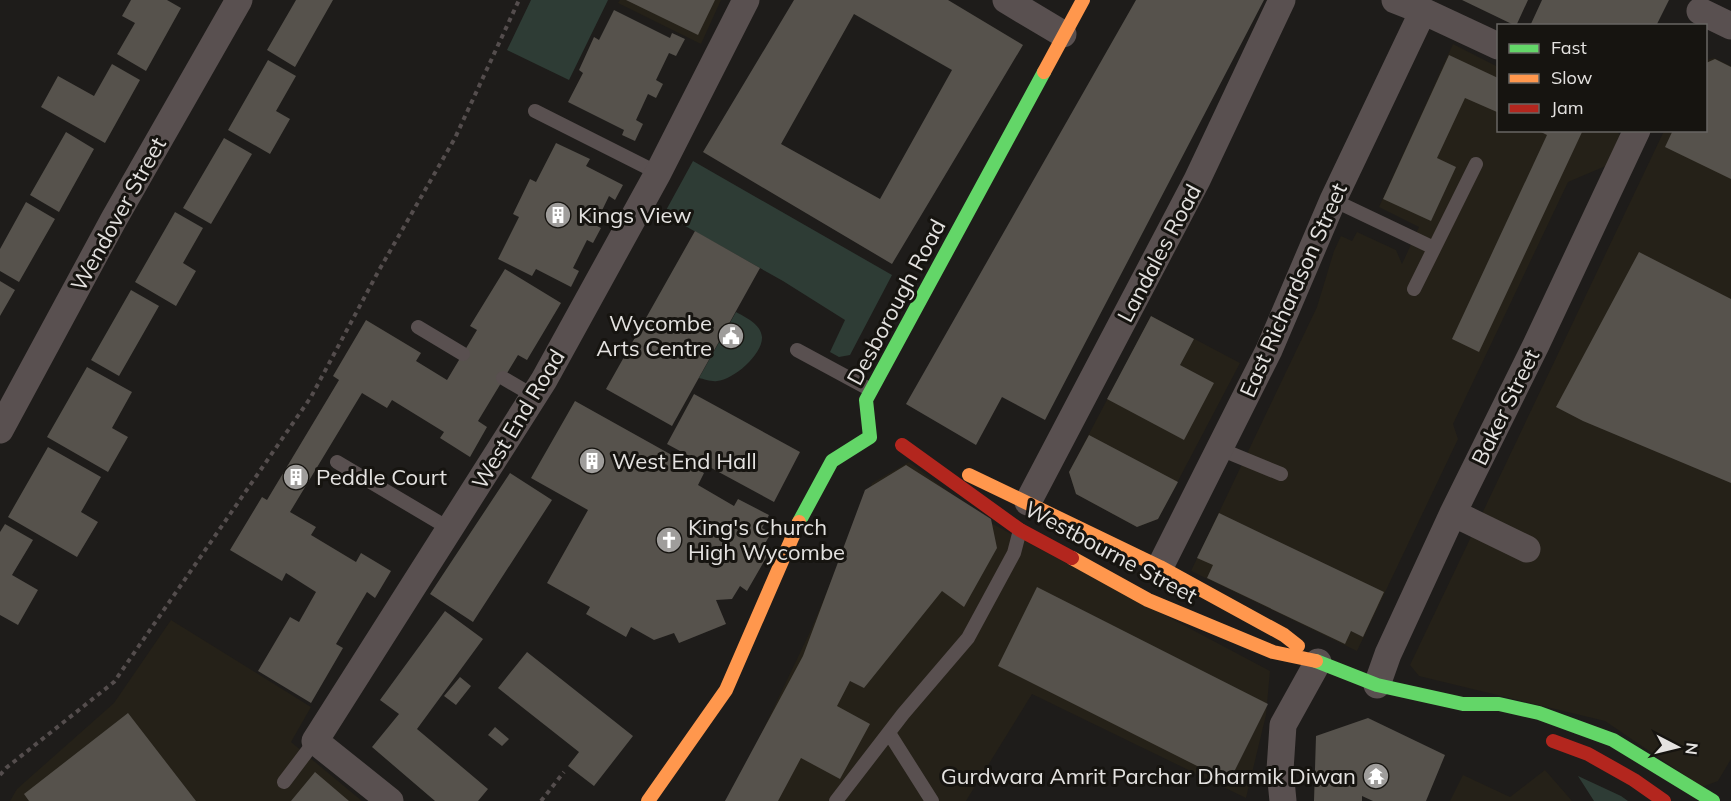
<svg xmlns="http://www.w3.org/2000/svg" width="1731" height="801" font-family="Mulish,sans-serif">
  <rect width="100%" height="100%" fill="#1e1c1a"/>
  <path fill="#252118" d="M620 0H721L701 44 618 3Z
    M1453 44 1498 67V130L1617 131 1621 137 1608 165 1568 182 1453 424 1458 439 1357 651 1191 571 1317 307 1334 251 1341 236 1352 241 1357 232 1396 250 1402 264 1419 227 1379 207Z
    M1714 58 1731 66V759L1718 781 1702 787 1605 721 1419 676 1410 665 1664 131 1706 130V60Z
    M1151 316 1240 363 1158 519 1137 527 1076 494 1069 472Z
    M909 462 989 522 1270 671 1266 715 1246 798 1032 694 966 801H729L810 632 872 483Z
    M171 620 311 707 291 742 362 801H10L17 789 114 703Z
    M1545 770 1572 801H1450L1463 775 1510 797Z"/>
  <path fill="#2e3c35" d="M531 0H608L569 80 507 50Z
    M693 161 892 275 850 355 839 357 830 352 845 320 783 281 664 214Z
    M736 312C745 317 761 324 762 337 763 354 734 380 717 381 712 382 704 379 699 378Z
    M1578 776 1621 796 1628 801H1594Z"/>
  <path fill="#56524c" fill-rule="evenodd" d="M131 0H167L181 8 146 71 117 54 135 23 122 16Z
    M296 0H333L295 67 267 50Z
    M626 0H715L698 35Z
    M794 0H948L1023 45 892 264 703 152ZM854 14 952 70 880 199 781 144Z
    M1136 0H1264L1045 420 1002 397 976 445 906 404Z
    M1462 0H1528L1516 26Z
    M1542 0H1669L1656 26H1530Z
    M614 10 670 38 672 33 685 39 676 56 669 53 656 80 663 84 656 98 648 94 636 120 643 124 635 141 622 135 624 130 568 102 583 73 579 70 594 37 599 40Z
    M1449 55 1498 78V108L1497 112 1465 98 1437 158 1456 167 1431 221 1383 199Z
    M1715 59 1731 67V179L1665 147 1673 130H1706V63Z
    M268 60 296 76 276 111 290 119 270 154 228 130Z
    M112 64 140 80 105 143 41 107 58 76 94 96Z
    M1537 130H1583L1479 352 1452 339 1547 135Z
    M66 132 94 149 59 212 30 195Z
    M224 138 252 154 211 224 183 208Z
    M556 143 590 159 586 166 623 185 615 200 609 196 595 225 601 228 593 243 587 240 573 268 579 271 571 287 536 269 532 276 498 259 519 217 513 214 530 179 536 182Z
    M26 202 55 219 19 282 0 271V249Z
    M175 212 203 228 183 263 196 271 176 306 135 282Z
    M695 231 760 268 672 426 606 389Z
    M1639 252 1731 299V483L1583 421 1556 407Z
    M505 269 561 303 527 360 518 355 478 421 487 427 470 457 440 438 444 432 392 400 387 408 362 393 290 512 316 527 311 535 356 562 361 553 391 571 375 598 367 592 336 644 343 648 311 703 258 671 290 617 299 622 316 592 286 573 282 581 230 550 262 497 267 500 339 380 333 376 366 320 421 353 416 361 447 380 477 330 470 326Z
    M0 281 15 290 0 316Z
    M131 290 159 306 119 376 91 360Z
    M1151 316 1194 339 1180 365 1214 383 1184 440 1107 399Z
    M87 367 132 392 112 428 128 437 108 472 47 437Z
    M694 394 800 452 774 502 667 444Z
    M575 401 704 473 698 485 734 506 738 499 769 515 762 528 771 533 763 547 770 551 747 591 740 586 732 599 716 600 726 624 679 643 674 633 654 640 631 627 626 637 586 614 590 607 547 583 588 510 531 478Z
    M1089 435 1178 482 1158 519 1137 527 1076 494 1069 472Z
    M48 447 101 477 81 512 98 522 77 557 8 517Z
    M906 465 991 519 997 548 964 607 942 591 864 688 850 681 837 706 870 724 840 779 801 758 778 801H725L803 656 865 490Z
    M510 473 552 500 473 622 430 594Z
    M1219 513 1384 592 1363 637 1351 631 1345 644 1207 578 1213 565 1197 558Z
    M5 524 33 540 12 575 38 590 18 625 0 615V532Z
    M1037 587 1268 704 1229 782 998 666Z
    M445 611 483 639 417 729 488 789 478 801H435L372 747 399 714 380 700Z
    M527 652 633 736 594 786 568 766 579 752 498 688Z
    M460 677 471 686 456 705 444 696Z
    M128 713 196 801H29L24 794Z
    M1368 718 1445 755 1426 801H1373L1362 796V801H1314L1316 736Z
    M495 727 509 739 502 746 488 735Z
    M315 772 349 801H291Z"/>
  <g fill="none" stroke-linecap="round" stroke-linejoin="round">
    <path stroke="#544d4d" stroke-width="4" stroke-dasharray="4.5 4.5" stroke-linecap="butt" d="M0 775 6 768 114 682 311 397 378 272 455 138 519 0
      M541 801 564 772"/>
    <path stroke="#595050" stroke-width="14" d="M535 111 658 173
      M1333 200 1434 248
      M1414 289 1476 164
      M418 327 463 354
      M797 350 871 390
      M503 378 534 396
      M1220 449 1281 474
      M337 462 450 529
      M889 733 932 801
      M284 782 315 741
      M836 801 903 714 968 638 1014 553 1020 530"/>
    <path stroke="#595050" stroke-width="27" d="M1006 0 1063 34
      M1395 0 1423 11 1498 46
      M1700 11 1731 26
      M0 430 114 219 239 0
      M1028 502 1197 180 1282 0
      M1453 513 1527 549
      M1160 567 1269 350 1333 200 1423 11
      M1377 685 1388 654 1453 513 1536 345 1637 130
      M390 801 315 741 544 380 658 173 746 0
      M1283 801 1280 770 1283 725 1318 662"/>
    <path stroke="#63d668" stroke-width="14" d="M799 522 832 461 870 437 866 400 1044 72
      M1316 661 1377 685 1463 704H1499L1539 713 1613 740 1713 801"/>
    <path stroke="#ff974d" stroke-width="14" d="M1044 72 1083 0
      M969 475 1160 567 1284 635 1298 646
      M1072 558 1148 600 1273 652 1316 661
      M648 801 726 690 799 522"/>
    <path stroke="#b3261e" stroke-width="14" d="M902 445 1020 530 1072 558
      M1553 741 1588 754 1634 780 1664 801"/>
  </g>
  <defs>
    <g id="building-disc" transform="scale(1.35)"><circle r="9.5" fill="#9f9d9b" stroke="#161410"/><path d="M-4-6H4V6H1V3H-1V6H-4ZM-2.5-4.3h1.7v1.8h-1.7ZM.8-4.3h1.7v1.8H.8ZM-2.5-1h1.7V.8h-1.7ZM.8-1h1.7V.8H.8Z" fill="#fff"/></g>
    <g id="civic-disc" transform="scale(1.35)"><circle r="9.5" fill="#9f9d9b" stroke="#161410"/><path d="M-.6-6.5H3V-4.5H.6V-3L4-1V1h2V6H-6V1h2V-1L-.6-3ZM-1.2 2.5V6h2.4V2.5Z" fill="#fff"/></g>
    <g id="church-disc" transform="scale(1.35)"><circle r="9.5" fill="#9f9d9b" stroke="#161410"/><path d="M-1.2-6h2.4v3.5h3.3v2.4h-3.3V6h-2.4V-.1h-3.3v-2.4h3.3Z" fill="#fff"/></g>
    <g id="temple-disc" transform="scale(1.35)"><circle r="9.5" fill="#9f9d9b" stroke="#161410"/><path d="M0-6L5-2H3V0L6.5 2.5H4V6H1.5V3h-3V6H-4V2.5H-6.5L-3 0V-2H-5Z" fill="#fff"/></g>
  </defs>
  <g fill-rule="evenodd">
    <use href="#building-disc" x="558" y="215"/>
    <use href="#civic-disc" x="731" y="336"/>
    <use href="#building-disc" x="592" y="461"/>
    <use href="#building-disc" x="296" y="477"/>
    <use href="#church-disc" x="669" y="540"/>
    <use href="#temple-disc" x="1376" y="776"/>
  </g>
  <g text-anchor="middle" stroke-width="6" stroke-linejoin="round" paint-order="stroke">
    <g font-size="22" fill="#e4e2e0" stroke="#161410">
      <text transform="translate(118 214) rotate(-61)" y="8">Wendover Street</text>
      <text transform="translate(1159 253) rotate(-62)" y="8">Landales Road</text>
      <text transform="translate(1293 290) rotate(-66)" y="8">East Richardson Street</text>
      <text transform="translate(896 302) rotate(-62)" y="8">Desborough Road</text>
      <text transform="translate(1505 407) rotate(-64)" y="8">Baker Street</text>
      <text transform="translate(518 419) rotate(-59)" y="8">West End Road</text>
      <text transform="translate(1111 552) rotate(28)" y="8">Westbourne Street</text>
    </g>
    <g font-size="22" fill="#e4e2e0" stroke="#161410" text-anchor="start">
      <text x="578" y="223">Kings View</text>
      <text x="712" y="331" text-anchor="end">Wycombe<tspan x="712" dy="25">Arts Centre</tspan></text>
      <text x="612" y="469">West End Hall</text>
      <text x="316" y="485">Peddle Court</text>
      <text x="688" y="535">King's Church<tspan x="688" dy="25">High Wycombe</tspan></text>
      <text x="1356" y="784" text-anchor="end">Gurdwara Amrit Parchar Dharmik Diwan</text>
    </g>
  </g>
  <rect x="1497" y="24" width="210" height="108" fill="#161410" stroke="#686663" stroke-width="1.5"/>
  <rect x="1509" y="44" width="30" height="9" fill="#63d668" stroke="#686663" stroke-width="1.5"/>
  <text x="1551" y="54" font-size="18" fill="#e4e2e0">Fast</text>
  <rect x="1509" y="74" width="30" height="9" fill="#ff974d" stroke="#686663" stroke-width="1.5"/>
  <text x="1551" y="84" font-size="18" fill="#e4e2e0">Slow</text>
  <rect x="1509" y="104" width="30" height="9" fill="#b3261e" stroke="#686663" stroke-width="1.5"/>
  <text x="1551" y="114" font-size="18" fill="#e4e2e0">Jam</text>
  <g transform="translate(1677 747) rotate(97)" stroke="#161410" stroke-width="4.5" paint-order="stroke">
  <path d="M0-4.5L10 22L0 15L-10 22Z" fill="#e4e2e0"/>
  <text y="-9" font-size="16" font-weight="bold" text-anchor="middle" fill="#e4e2e0">N</text>
  </g>
</svg>
